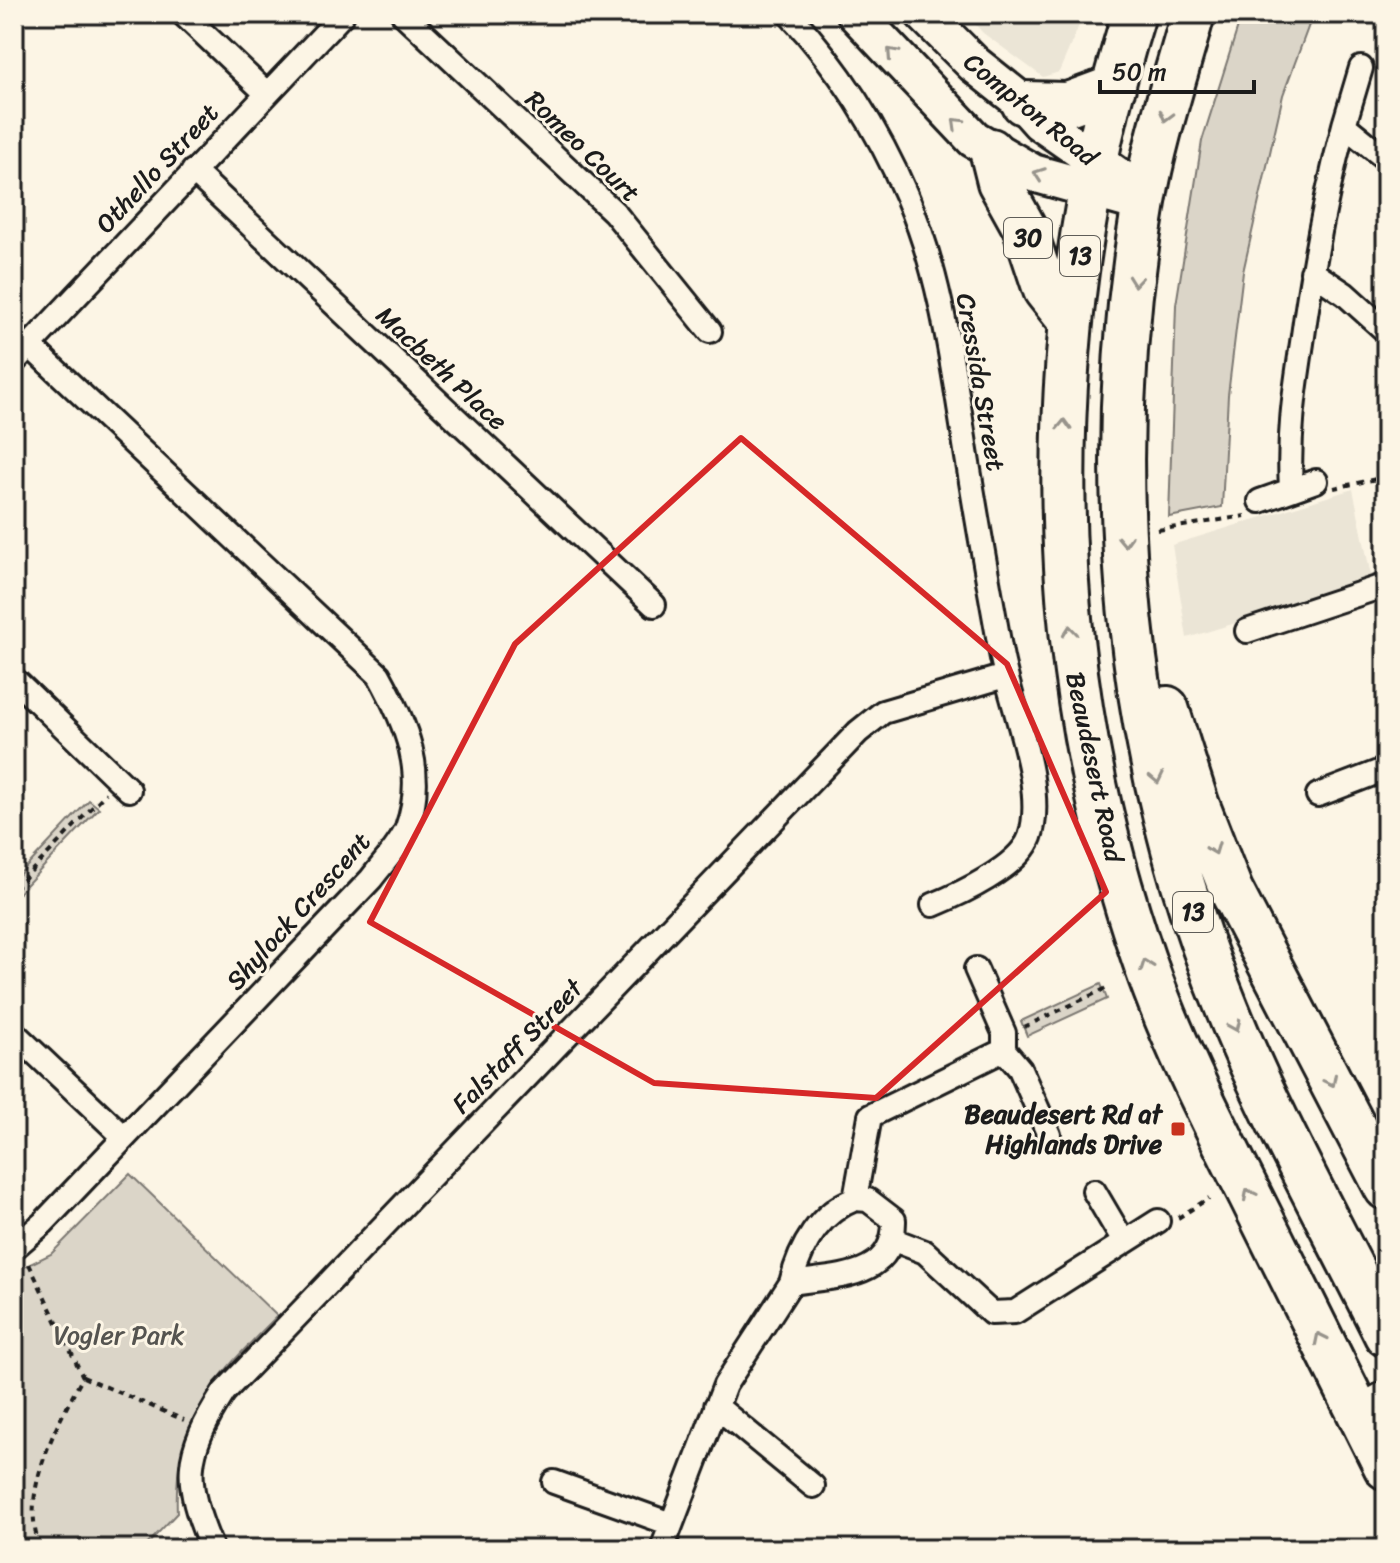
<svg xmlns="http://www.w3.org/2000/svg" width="1400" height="1563" font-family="Sriracha,sans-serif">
  <rect width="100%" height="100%" fill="#fcf5e5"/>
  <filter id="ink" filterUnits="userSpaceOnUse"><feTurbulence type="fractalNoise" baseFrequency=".0125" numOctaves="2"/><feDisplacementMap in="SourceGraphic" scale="16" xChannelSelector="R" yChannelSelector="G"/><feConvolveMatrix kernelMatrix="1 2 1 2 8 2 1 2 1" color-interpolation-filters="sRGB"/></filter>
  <g filter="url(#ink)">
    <path fill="#ebe5d6" d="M966 14H1084L1059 72 1043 77 983 33Z
      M1353 489 1372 581 1187 638 1172 545Z"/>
    <path fill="#dbd5c8" stroke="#7c7872" stroke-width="2" d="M1242 14H1313L1283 95 1243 272 1228 395 1222 507 1169 517 1176 305 1202 141Z
      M89 800 99 808 14 898V880Z
      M1101 984 1107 999 1027 1036 1021 1021Z
      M130 1174 277 1316C215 1378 173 1419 177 1513L143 1549H14V1272L51 1254Z"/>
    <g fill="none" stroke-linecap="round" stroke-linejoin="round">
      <g stroke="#1c1c1c" stroke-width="28">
        <path id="street" d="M183 14 266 93
          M403 14 614 212 710 331
          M789 14C838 66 879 131 907 197 940 273 951 356 964 438 975 510 988 581 1001 653 1010 704 1047 788 1030 837 1019 867 960 894 933 905
          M1344 125 1361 68
          M193 171 654 605
          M1312 272 1345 294 1386 331
          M14 362 343 14
          M1291 489C1288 437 1294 395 1302 343 1312 269 1325 197 1344 125L1386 159
          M1260 501 1316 481
          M1247 631 1386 585
          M14 679 129 790
          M1318 795 1386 769
          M976 969 1004 1033V1050L1020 1069 1049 1135
          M14 1033 124 1137
          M1094 1191 1124 1242
          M855 1199 868 1200 894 1220C895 1279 836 1276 791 1283 800 1247 819 1213 855 1199Z
          M855 1199 870 1116 1004 1050
          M894 1240 925 1252 991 1313 1015 1312 1158 1221
          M14 1248 43 1223 371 879C382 864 400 846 407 828 427 772 406 724 379 675L29 345
          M716 1406 813 1486
          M1356 1408 1386 1392
          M554 1482 671 1524
          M212 1549C183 1480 183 1456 224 1392L858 732 883 712 1005 676
          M662 1549 725 1385 791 1283"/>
      </g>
      <g stroke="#1c1c1c" stroke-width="42">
        <path id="primary" d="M856 14 974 139 1033 173 1144 204
          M924 14 974 64 1023 103 1040 122 1119 177"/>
      </g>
      <g stroke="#1c1c1c" stroke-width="48">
        <path id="highway" d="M1134 14C1038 323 1038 657 1145 963 1174 1047 1216 1127 1256 1207 1299 1294 1343 1381 1386 1468
          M1193 14C1176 76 1155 138 1144 202 1098 471 1124 758 1228 1011 1273 1122 1333 1228 1386 1335
          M1023 103 1068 104 1114 87
          M991 150 999 182 1024 227 1045 290 1071 323
          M1167 708 1197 803 1231 890 1386 1188"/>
      </g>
      <path stroke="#1c1c1c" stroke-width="4" stroke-dasharray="6 6" stroke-linecap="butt" d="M1334 488 1386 477
        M1158 530 1245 516
        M14 889 106 793
        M1024 1027 1109 987
        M1178 1218 1209 1198
        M29 1264 83 1377C57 1424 17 1495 41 1549
        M83 1377 184 1420"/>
      <use href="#street" stroke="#fcf5e5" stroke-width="22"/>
      <use href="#primary" stroke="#fcf5e5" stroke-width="36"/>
      <use href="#highway" stroke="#fcf5e5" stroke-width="42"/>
    </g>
    <defs><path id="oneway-chevron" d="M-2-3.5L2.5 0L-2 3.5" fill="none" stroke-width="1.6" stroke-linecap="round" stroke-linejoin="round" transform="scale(2)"/></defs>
    <g stroke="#97938b">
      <use href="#oneway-chevron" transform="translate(892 53) rotate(-132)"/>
      <use href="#oneway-chevron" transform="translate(1166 116) rotate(105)"/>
      <use href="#oneway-chevron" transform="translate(957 123) rotate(-136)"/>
      <use href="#oneway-chevron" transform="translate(1039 174) rotate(-160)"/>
      <use href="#oneway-chevron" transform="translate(1135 281) rotate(96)"/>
      <use href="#oneway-chevron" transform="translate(1064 425) rotate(-88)"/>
      <use href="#oneway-chevron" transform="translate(1125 541) rotate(88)"/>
      <use href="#oneway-chevron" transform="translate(1070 631) rotate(-96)"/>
      <use href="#oneway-chevron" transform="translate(1157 778) rotate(78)"/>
      <use href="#oneway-chevron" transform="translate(1214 849) rotate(69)"/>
      <use href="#oneway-chevron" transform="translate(1146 965) rotate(-110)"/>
      <use href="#oneway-chevron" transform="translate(1235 1026) rotate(66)"/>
      <use href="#oneway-chevron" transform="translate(1331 1081) rotate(63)"/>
      <use href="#oneway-chevron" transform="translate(1249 1194) rotate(-117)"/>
      <use href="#oneway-chevron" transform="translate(1320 1338) rotate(-116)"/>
    </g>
  </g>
  <path fill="none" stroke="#d62828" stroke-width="6" stroke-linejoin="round" d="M741 438 1007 664 1106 892 876 1098 654 1083 370 922 515 644Z"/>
  <rect fill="#c8321e" stroke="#fcf5e5" stroke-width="3" x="1170" y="1121" width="16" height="16" rx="4"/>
  <g text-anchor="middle" stroke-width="6" stroke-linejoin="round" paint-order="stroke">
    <g fill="#fcf5e5" stroke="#5f5d58" stroke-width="2">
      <rect x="1004" y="218" width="48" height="40" rx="6"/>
      <rect x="1060" y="236" width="40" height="40" rx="6"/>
      <rect x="1173" y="892" width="40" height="40" rx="6"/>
    </g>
    <g font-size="24" font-weight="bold" fill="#1c1c1c">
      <text x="1028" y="246">30</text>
      <text x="1080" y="264">13</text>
      <text x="1193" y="920">13</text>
    </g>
    <g font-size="26" fill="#1c1c1c" stroke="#fcf5e5">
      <text transform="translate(1031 109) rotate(39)" y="9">Compton Road</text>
      <text transform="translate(583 146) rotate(44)" y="9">Romeo Court</text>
      <text transform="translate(157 168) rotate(-47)" y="9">Othello Street</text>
      <text transform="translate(442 368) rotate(43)" y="9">Macbeth Place</text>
      <text transform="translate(981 382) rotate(80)" y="9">Cressida Street</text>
      <text transform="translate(1095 767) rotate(78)" y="9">Beaudesert Road</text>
      <text transform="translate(298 911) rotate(-48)" y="9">Shylock Crescent</text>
      <text transform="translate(517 1046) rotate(-46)" y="9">Falstaff Street</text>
    </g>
    <g font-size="26" font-weight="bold" fill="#1c1c1c" stroke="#fcf5e5" text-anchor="end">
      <text x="1162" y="1123">Beaudesert Rd at<tspan x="1162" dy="30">Highlands Drive</tspan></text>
    </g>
    <g font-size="26" fill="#555450" stroke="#fcf5e5">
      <text x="119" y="1344">Vogler Park</text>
    </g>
  </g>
  <rect width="1400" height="1563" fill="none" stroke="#fcf5e5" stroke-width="48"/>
  <rect x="24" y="24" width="1352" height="1515" fill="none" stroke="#1c1c1c" stroke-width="3" filter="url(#ink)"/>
  <path d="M1100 80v12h154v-12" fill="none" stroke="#1c1c1c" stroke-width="4"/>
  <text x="1112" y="80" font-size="24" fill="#1c1c1c" stroke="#fcf5e5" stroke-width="6" paint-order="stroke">50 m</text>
</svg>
